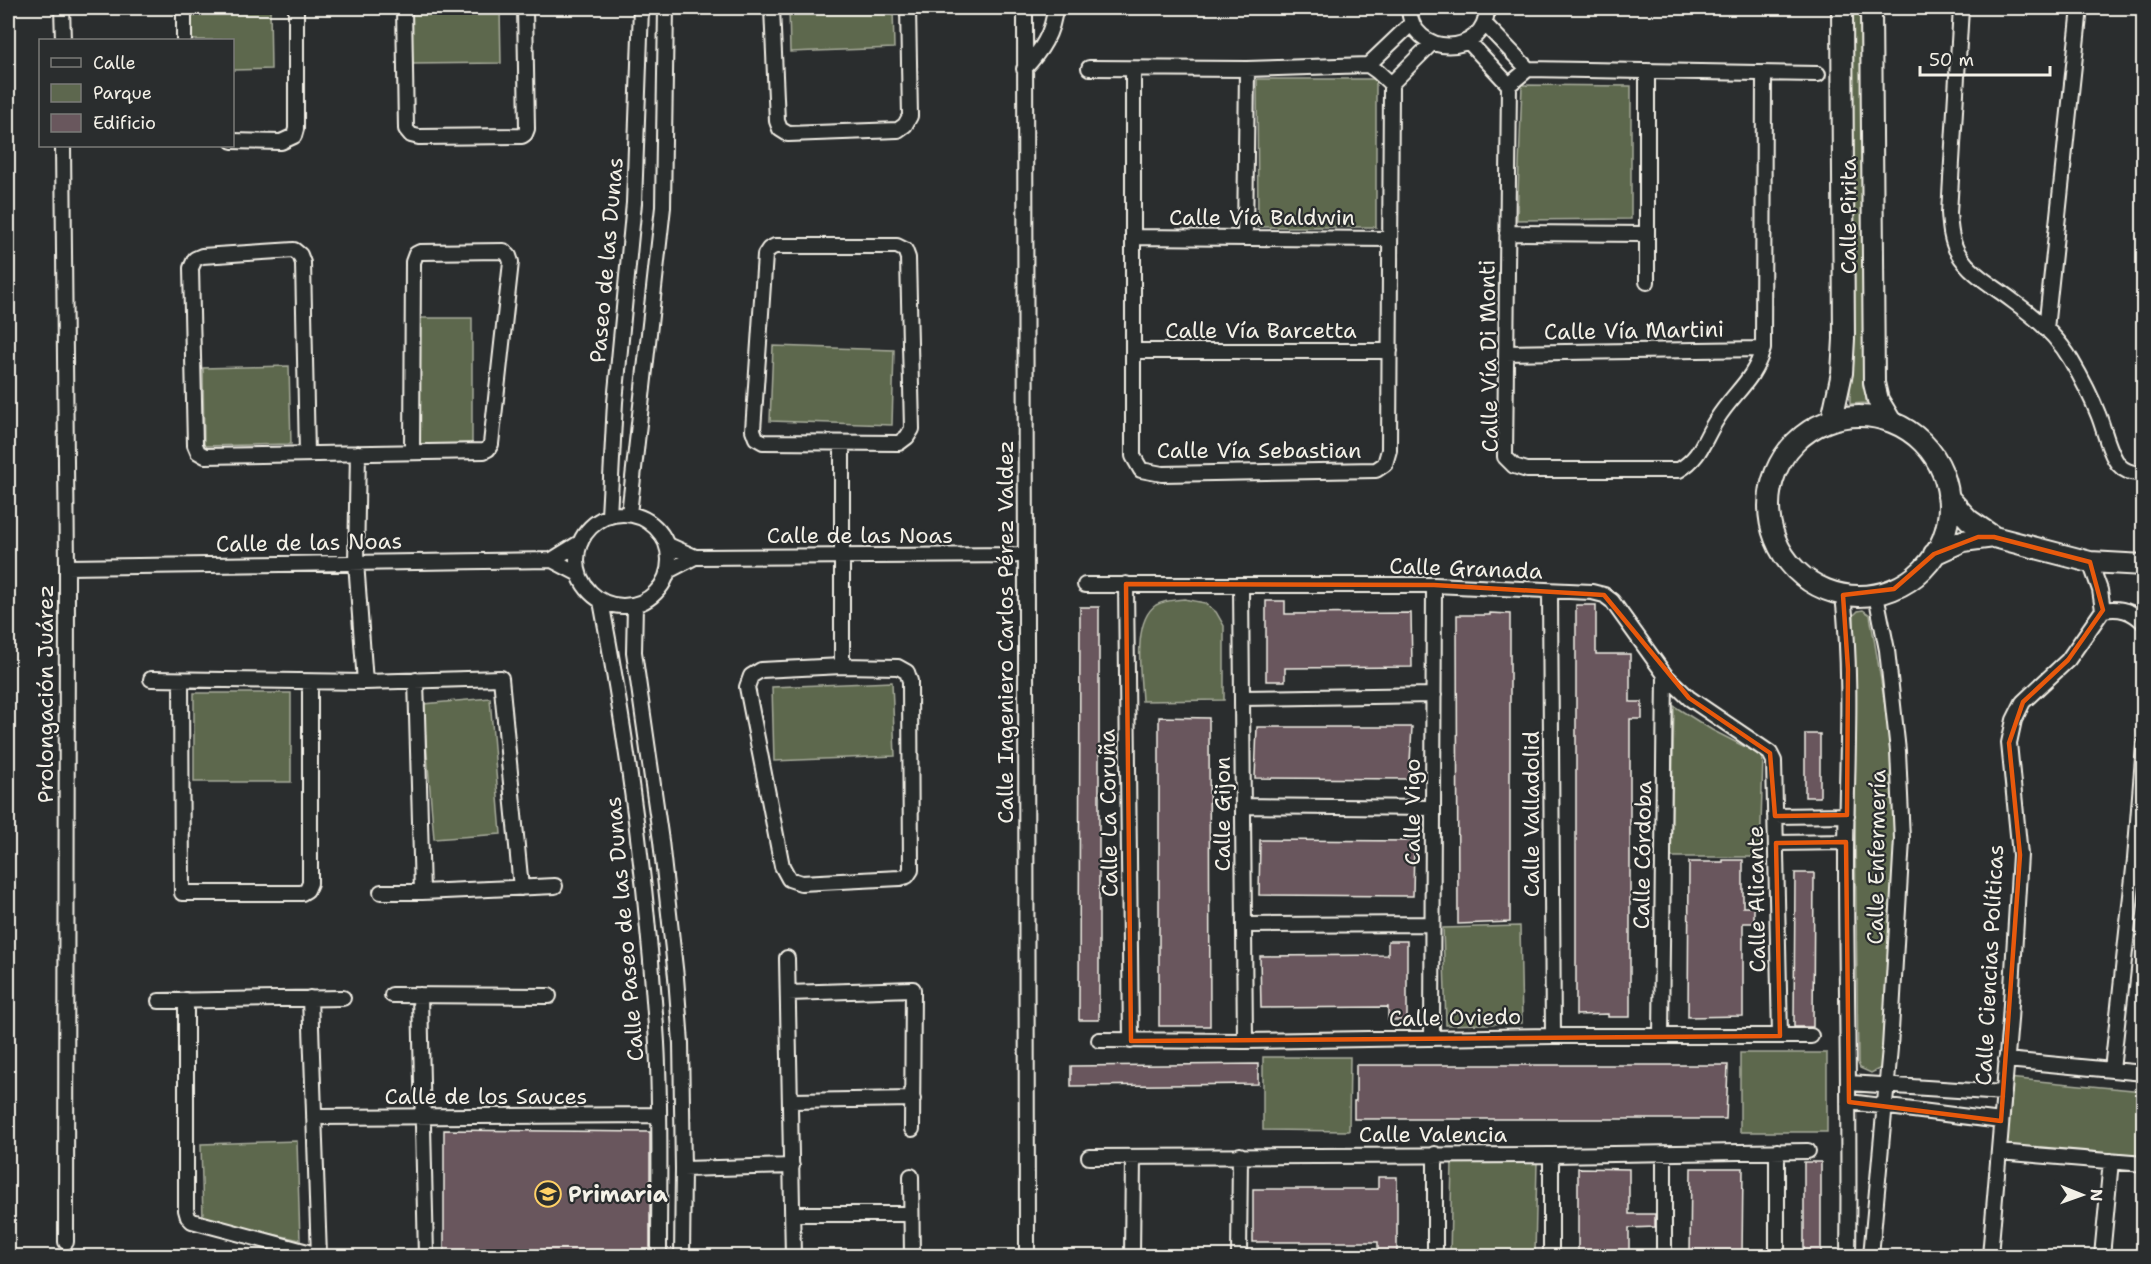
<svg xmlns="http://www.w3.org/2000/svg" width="2151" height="1264" font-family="'Shantell Sans',sans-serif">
  <rect width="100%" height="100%" fill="#2a2d2e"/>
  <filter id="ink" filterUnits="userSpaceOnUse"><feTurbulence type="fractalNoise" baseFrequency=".0167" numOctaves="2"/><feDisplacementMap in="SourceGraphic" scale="12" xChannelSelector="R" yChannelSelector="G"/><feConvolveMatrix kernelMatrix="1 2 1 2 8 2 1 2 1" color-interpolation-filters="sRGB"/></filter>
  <g filter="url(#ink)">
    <path fill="#5d674e" stroke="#a8ac9b" stroke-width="1.5" d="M191 8H270L271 69 233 70 232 40H192Z
      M411 8H500L501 63 412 64Z
      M789 8H893L894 48 790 52Z
      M1849 8H1866L1868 216 1866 403 1850 404Z
      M1257 79H1376V227H1258Z
      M1522 85 1631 86V219L1517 220Z
      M420 318H472V444L460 447H419Z
      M773 346 894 350 892 425 770 421Z
      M289 366 291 444 204 446 203 368Z
      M1184 599 1205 603 1216 612 1224 626V700L1142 701C1141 675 1132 621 1156 605 1165 600 1175 600 1184 599Z
      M1863 610 1870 615C1882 686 1895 756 1897 827 1898 907 1890 988 1881 1068L1871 1073 1860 1068 1858 1063 1853 669 1854 615 1858 611Z
      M892 682 895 756 774 761 772 687Z
      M194 693H291V782H194Z
      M490 698 501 834 434 839 423 704Z
      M1674 706 1712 730 1763 756 1760 857H1671Z
      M1520 926 1522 1023 1446 1025 1443 928Z
      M1740 1053H1827V1132H1740Z
      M1263 1057H1350L1349 1131 1263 1130Z
      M2008 1078 2143 1091V1158L2007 1146Z
      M297 1141 300 1240 203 1219 201 1144Z
      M1452 1160 1537 1162 1535 1256H1450Z"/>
    <path fill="#69575d" stroke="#f4f1e8" stroke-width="1.5" d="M1266 601H1285V614L1411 613 1412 667 1285 668V681H1266Z
      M1576 605H1596V654H1630V702H1642V719H1630V1017H1608V1014L1576 1015Z
      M1080 607H1099V1020H1079Z
      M1490 613 1510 614V922L1458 924 1457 615H1490Z
      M1159 717 1209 718 1210 1026H1159Z
      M1257 727H1412L1409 779 1255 778Z
      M1805 734H1820V797H1805Z
      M1260 840 1414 841 1413 896 1259 895Z
      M1723 860H1743V907H1754V923H1743V1016L1688 1017 1689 862H1723Z
      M1795 873H1814L1813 1027H1794Z
      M1388 941H1407V1020H1388V1007L1261 1008 1260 956 1388 955Z
      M1258 1064V1084L1071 1086V1066Z
      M1356 1065H1728L1726 1119H1354V1101H1356Z
      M444 1130 650 1132V1257H444Z
      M1804 1162H1821V1257H1804Z
      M1578 1168 1629 1169V1214H1655V1227L1629 1228V1257H1578Z
      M1691 1168H1743L1742 1257H1690Z
      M1378 1177H1397V1256H1378V1242H1253V1189H1378Z"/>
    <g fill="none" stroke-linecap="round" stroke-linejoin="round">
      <g stroke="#f4f1e8" stroke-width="18">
        <path id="street" d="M62 8 63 40
          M184 8V40
          M404 8 406 129 411 135 419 137 522 136 525 134 527 129 525 8
          M772 8 777 121 780 129 788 134 898 130 905 125 910 116 908 8
          M1025 8 1027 1256
          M1409 8C1411 58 1486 58 1487 8
          M1961 8 1949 213C1950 227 1951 241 1958 253 1971 275 1994 286 2013 301 2034 316 2058 337 2071 360 2081 377 2091 396 2098 414 2104 428 2109 454 2119 465 2125 472 2134 474 2144 473
          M1484 23 1528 69
          M1468 41 1509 85
          M1368 65 1412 23
          M1089 68 1247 69 1368 65 1378 72 1391 84 1389 450 1385 464 1376 470 1162 474 1141 470 1133 456V69
          M1024 69C1041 51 1053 33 1055 8
          M1764 73 1763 349C1753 382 1734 392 1717 419 1703 440 1702 456 1679 470H1527L1514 466 1505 457 1509 85 1528 69 1818 74
          M1391 84 1432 43
          M232 141 281 142 294 136 296 129V8
          M63 146 67 567 66 1242
          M1507 233 1647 234
          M1133 237 1390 239
          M1245 238 1247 69
          M775 246H897L905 250 908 258 912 429 907 437 899 443 763 442 756 438 753 430 765 255 769 249Z
          M1647 282V71
          M2046 329 2080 8
          M1133 351H1390
          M1506 353 1763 349
          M842 443V666
          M358 453 356 562 365 682
          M307 454 303 263 300 255 294 250 202 256 195 259 191 268 195 445 198 452 205 456 484 451 488 449 491 444 511 262 509 256 504 251 420 252 416 254 413 262 412 452
          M577 560a46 46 0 1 1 92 0a46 46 0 1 1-92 0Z
          M629 514 663 207 666 8
          M609 516 615 402 634 203 641 8
          M668 545 695 557 1026 555
          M552 560 581 542
          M2090 562 2100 590 2103 610
          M67 567 552 560 579 574
          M668 571 695 557
          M1126 584 1131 1041
          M1085 585H1434L1592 592 1604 595 1612 601 1665 675 1689 698 1770 753 1774 761 1780 1036
          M1241 586 1245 1041
          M1550 592 1553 1036
          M1843 595C1853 682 1846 770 1846 858 1846 991 1850 1123 1848 1256
          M601 601C629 748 648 893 657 1043 661 1114 659 1185 659 1256
          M635 605 634 652 661 841 676 977 681 1043 683 1169 682 1256
          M842 666 898 667 907 672 910 681 911 870 907 876 900 878 801 883 789 879 782 866 747 687 751 676 761 670Z
          M151 679 365 682 501 678 521 888
          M181 680 182 893H302L307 890 310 883V682
          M416 680 422 892
          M1242 698 1434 695
          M1243 806 1433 808
          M1775 816 1847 815
          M1776 843 1846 842
          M381 892H422L555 886
          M1244 925 1432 924
          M787 958 793 1256
          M788 993 913 989 912 1129
          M392 995 549 996
          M420 995 426 1256
          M310 998 319 1256
          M186 1000V1210L188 1217 192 1221 319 1255
          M159 1001 343 998
          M1661 1036 1665 675
          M1432 1038 1434 585
          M1099 1040 1245 1041 1553 1036H1811
          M2006 1060 2144 1073
          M2112 1070 2135 859 2144 745
          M1849 1083 2004 1093
          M791 1101 913 1099
          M1849 1102 2001 1121
          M314 1117 659 1115
          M1999 1152 2144 1164
          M1435 1154V1256
          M1089 1157 1551 1155 1808 1151
          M683 1169 792 1166
          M911 1176 912 1256
          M792 1214H911
          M1132 1256 1133 1157
          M1239 1256 1240 1155
          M1551 1256V1155
          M1664 1256V1154
          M1777 1256V1151
          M1871 1256 1890 1048 1902 839 1898 751 1887 650 1876 595
          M1990 1256 2010 1020 2020 855 2009 743 2014 720 2023 702 2068 660 2103 610C2119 607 2132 610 2144 623
          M2102 1256 2111 1161"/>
      </g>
      <g stroke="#f4f1e8" stroke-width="24">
        <path id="secondary" d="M1871 8 1874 383 1878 400 1890 420
          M1769 506a90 90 0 1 1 180 0a90 90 0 1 1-180 0Z
          M1832 419 1842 373 1844 339 1842 8
          M1948 497 1969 520 1994 537 2090 562 2144 565
          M1934 554 1963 541 1994 537"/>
      </g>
      <use href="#street" stroke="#2a2d2e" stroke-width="14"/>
      <use href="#secondary" stroke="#2a2d2e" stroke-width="20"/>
    </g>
  </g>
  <path fill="none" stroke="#e8590c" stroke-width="4.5" stroke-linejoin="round" d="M1978 537H1994L2090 562 2103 610 2068 660 2023 702 2009 743 2020 855 2001 1121 1849 1102 1846 842 1776 843 1780 1036 1131 1041 1126 584 1434 585 1604 595 1689 698 1770 753 1775 816 1847 815 1848 669 1843 595 1894 589 1934 554Z"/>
  <defs>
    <g id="school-ring" transform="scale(1.35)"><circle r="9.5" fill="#2a2d2e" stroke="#ffd166" stroke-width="1.5"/><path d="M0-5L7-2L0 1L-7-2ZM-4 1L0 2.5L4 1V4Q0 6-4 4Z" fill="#ffd166"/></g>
  </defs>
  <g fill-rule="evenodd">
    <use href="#school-ring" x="548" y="1194"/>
  </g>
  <g text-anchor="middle" stroke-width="4.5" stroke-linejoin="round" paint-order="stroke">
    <g font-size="22" fill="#f4f1e8" stroke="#2a2d2e">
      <text transform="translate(1848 216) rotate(-90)" y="8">Calle Pirita</text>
      <text x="1262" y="225">Calle Vía Baldwin</text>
      <text transform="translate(606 260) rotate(-85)" y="8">Paseo de las Dunas</text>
      <text x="1261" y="338">Calle Vía Barcetta</text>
      <text transform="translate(1634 330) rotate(-1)" y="8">Calle Vía Martini</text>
      <text transform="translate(1488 356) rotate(-91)" y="8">Calle Vía Di Monti</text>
      <text x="1259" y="458">Calle Vía Sebastian</text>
      <text x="860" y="543">Calle de las Noas</text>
      <text transform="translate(309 542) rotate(-1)" y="8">Calle de las Noas</text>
      <text transform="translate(1466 568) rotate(2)" y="8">Calle Granada</text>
      <text transform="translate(1005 632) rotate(-90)" y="8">Calle Ingeniero Carlos Pérez Valdez</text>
      <text transform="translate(45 694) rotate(-90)" y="8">Prolongación Juárez</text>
      <text transform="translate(1412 812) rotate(-90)" y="8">Calle Vigo</text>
      <text transform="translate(1108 813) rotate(-91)" y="8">Calle La Coruña</text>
      <text transform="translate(1222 814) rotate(-90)" y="8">Calle Gijon</text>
      <text transform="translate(1531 814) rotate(-90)" y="8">Calle Valladolid</text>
      <text transform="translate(1642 855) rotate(-89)" y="8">Calle Córdoba</text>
      <text transform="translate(1876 857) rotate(-89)" y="8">Calle Enfermería</text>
      <text transform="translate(1756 899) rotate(-91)" y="8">Calle Alicante</text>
      <text transform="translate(624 929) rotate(-95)" y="8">Calle Paseo de las Dunas</text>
      <text transform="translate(1989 965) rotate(-87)" y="8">Calle Ciencias Políticas</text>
      <text transform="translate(1455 1017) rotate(-1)" y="8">Calle Oviedo</text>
      <text x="486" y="1104">Calle de los Sauces</text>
      <text x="1433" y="1142">Calle Valencia</text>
    </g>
    <g font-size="22" font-weight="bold" fill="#f4f1e8" stroke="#2a2d2e" text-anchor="start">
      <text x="568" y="1202">Primaria</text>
    </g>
  </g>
  <rect width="2151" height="1264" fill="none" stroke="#2a2d2e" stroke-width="30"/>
  <rect x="15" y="15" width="2121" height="1234" fill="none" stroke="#f4f1e8" stroke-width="2" filter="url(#ink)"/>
  <rect x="39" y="39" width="195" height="108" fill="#2a2d2e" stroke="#7b7b78" stroke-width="1.5"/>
  <rect x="51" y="58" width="30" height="9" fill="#2a2d2e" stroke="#7b7b78" stroke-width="1.5"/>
  <text x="93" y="69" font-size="18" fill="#f4f1e8">Calle</text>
  <rect x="51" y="84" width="30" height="18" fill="#5d674e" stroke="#7b7b78" stroke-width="1.5"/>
  <text x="93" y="99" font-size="18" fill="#f4f1e8">Parque</text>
  <rect x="51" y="114" width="30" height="18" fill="#69575d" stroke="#7b7b78" stroke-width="1.5"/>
  <text x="93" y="129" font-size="18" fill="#f4f1e8">Edificio</text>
  <g transform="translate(2082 1195) rotate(91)" stroke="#2a2d2e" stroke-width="4.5" paint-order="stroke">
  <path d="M0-4.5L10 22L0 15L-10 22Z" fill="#f4f1e8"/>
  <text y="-9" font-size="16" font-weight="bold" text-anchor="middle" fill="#f4f1e8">N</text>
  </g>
  <path d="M1920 66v9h130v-9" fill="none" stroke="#f4f1e8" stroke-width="3"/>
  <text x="1929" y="66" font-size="18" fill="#f4f1e8" stroke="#2a2d2e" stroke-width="4.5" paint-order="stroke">50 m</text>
</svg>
